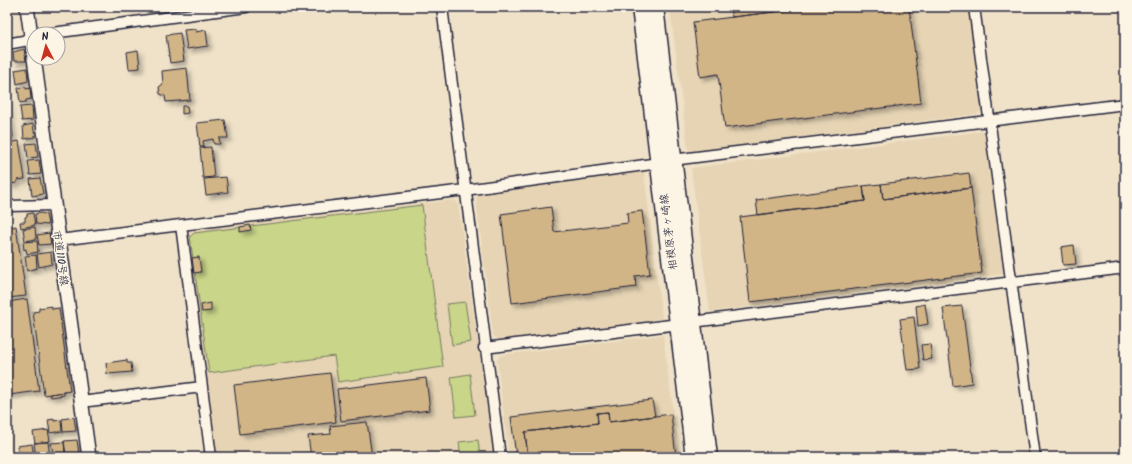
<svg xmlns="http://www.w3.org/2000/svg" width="1132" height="464" font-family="Kalam,'Klee One',sans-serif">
  <defs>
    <filter id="shadow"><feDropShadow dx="3.5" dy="3.5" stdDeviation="2" flood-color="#0004"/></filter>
  </defs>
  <rect width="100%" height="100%" fill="#efe2c8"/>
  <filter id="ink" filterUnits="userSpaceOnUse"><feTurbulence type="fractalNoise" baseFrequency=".025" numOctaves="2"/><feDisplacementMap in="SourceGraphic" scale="8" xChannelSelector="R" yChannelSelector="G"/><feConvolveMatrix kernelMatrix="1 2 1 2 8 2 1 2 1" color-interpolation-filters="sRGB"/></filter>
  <g filter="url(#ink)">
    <path fill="#e6d4b4" d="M670 7H969L982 109 977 114 692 152 688 149Z
      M985 131 1003 274 710 312 691 168Z
      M644 172 662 319 499 340 493 335 476 198 480 192Z
      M454 200 458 203 494 457H216L187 236 193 230Z
      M663 335 679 457H509L497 360 501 355Z"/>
    <path fill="#c9d589" stroke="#767c62" d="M422 205 443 367 338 382 334 356 209 373 190 237 194 233Z
      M465 302 471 342 452 345 447 304Z
      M470 374 475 415 456 417 451 377Z
      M478 440 480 457H461L459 442Z"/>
    <path fill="#d2b586" stroke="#22223b" filter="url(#shadow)" d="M749 7H814L732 17 730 9Z
      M814 7H909L921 103 725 128 718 74 700 77 693 22Z
      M196 29V32L206 30 208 46 187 49 184 30Z
      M180 33 184 61 170 63 166 35Z
      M24 49 26 61H14L13 52Z
      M138 50 140 68 129 69 127 52Z
      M27 68 28 81 17 84 15 70Z
      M187 68 190 100 166 102 165 96 160 94 159 87 163 84 162 71Z
      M26 87V89L30 88 31 99 26 100V102L20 103 18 88Z
      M7 99 13 137 7 138Z
      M32 106 33 120 22 121 20 107Z
      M182 106H187L188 113 182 114Z
      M225 120 228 138H219L220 144H214L213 139 203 141 204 147H200L197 123Z
      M33 124 35 137 24 139 23 126Z
      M19 141 25 179 17 180V183L9 184V181L7 182V143Z
      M36 143 38 157 28 158 26 144Z
      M211 147 214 177 203 178 200 148Z
      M39 160 41 174 30 175 28 161Z
      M969 173 971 188 883 199 881 184Z
      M226 177 228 192 206 195 204 179Z
      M40 178 43 194 32 196 30 179Z
      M881 184 883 199 971 188 982 273 750 302 740 217 865 201 863 186Z
      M863 186 865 201 758 215 756 200Z
      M551 207 554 232 628 223 627 213 642 211 650 274 635 276 636 287 512 303 501 214Z
      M33 213 35 225 21 228 20 222H25V217L27 216V214Z
      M40 213 46 214 48 225 36 224 35 214Z
      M250 225 251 230 240 232V227Z
      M16 226 26 296 7 298V228Z
      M35 227 36 239 25 241 23 229Z
      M49 233 51 244 39 245 37 235Z
      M37 241 38 252 27 254 26 249 24 250 23 242Z
      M1074 245 1076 264 1063 265 1061 247Z
      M51 252 52 264 39 267 37 254Z
      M36 255 37 268 27 271 25 256Z
      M199 257 201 272 194 273 192 258Z
      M27 299 39 391 9 395 7 381V302Z
      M211 303V311L202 312 201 305Z
      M925 304 928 324 918 326 916 306Z
      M52 306V309L59 308 70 391 44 395 33 312 39 311V308Z
      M962 306 972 383 953 386 943 308Z
      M914 317 920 369 907 370 900 319Z
      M930 344 932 359 923 360 921 345Z
      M127 360V363H131L132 372 107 374 106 363Z
      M330 373 336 422 240 434 234 385Z
      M426 378 430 410 341 421 337 389Z
      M64 392V395L51 397 50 394Z
      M652 400 655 416 609 422 608 412 597 413 598 423 525 432 528 457H516L511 417Z
      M608 412 609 422 671 414 676 457H528L525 432 598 423 597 413Z
      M74 417 76 431 63 432 62 419Z
      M54 419V421L61 420 62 431 50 433 48 420Z
      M367 422 372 457H311L308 436 331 434 330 426Z
      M48 430 50 441 35 443 33 432Z
      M77 440 79 454 66 455 64 441Z
      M48 442 50 457H36L34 443Z
      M64 442 65 454H60V457H54L51 443Z
      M32 444 34 457H19L17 446Z"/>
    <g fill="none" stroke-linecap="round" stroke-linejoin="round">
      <g stroke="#22223b" stroke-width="13">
        <path id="minor" d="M442 7 500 457
          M974 7 1035 457
          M45 34 246 7
          M7 44 34 39
          M672 160 1125 104
          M7 206 54 205
          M181 225 211 457
          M59 240 465 190 659 163
          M692 322 1125 268
          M484 348 679 324
          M81 402 202 387"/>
      </g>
      <g stroke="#22223b" stroke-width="16">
        <path id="tertiary" d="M27 7 34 57
          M34 58 89 457"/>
      </g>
      <g stroke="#22223b" stroke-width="19">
        <path id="primary" d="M640 7 694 457
          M655 7 709 457"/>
      </g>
      <use href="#minor" stroke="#fcf5e5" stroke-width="10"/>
      <use href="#tertiary" stroke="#fcf5e5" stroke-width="13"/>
      <use href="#primary" stroke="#fcf5e5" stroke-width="16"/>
      <path stroke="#22223b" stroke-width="3" d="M7 454V457"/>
    </g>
  </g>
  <g text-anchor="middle" stroke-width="3" stroke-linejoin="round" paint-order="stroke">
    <g font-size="11" fill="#22223b" stroke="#fcf5e5">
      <text transform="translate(668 232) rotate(-97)" y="4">相模原茅ヶ崎線</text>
      <text transform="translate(61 258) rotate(82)" y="4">市道110号線</text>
    </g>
  </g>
  <rect width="1132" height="464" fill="none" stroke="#fcf5e5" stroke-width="24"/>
  <rect x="12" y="12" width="1108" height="440" fill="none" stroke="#22223b" stroke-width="1.5" filter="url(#ink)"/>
  <g transform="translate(46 46) rotate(354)"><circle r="19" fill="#fcf5e5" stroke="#a5a1a1"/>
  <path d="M0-3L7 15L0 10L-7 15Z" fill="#c8321e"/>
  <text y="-6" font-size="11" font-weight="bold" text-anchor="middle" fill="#22223b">N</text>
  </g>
</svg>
